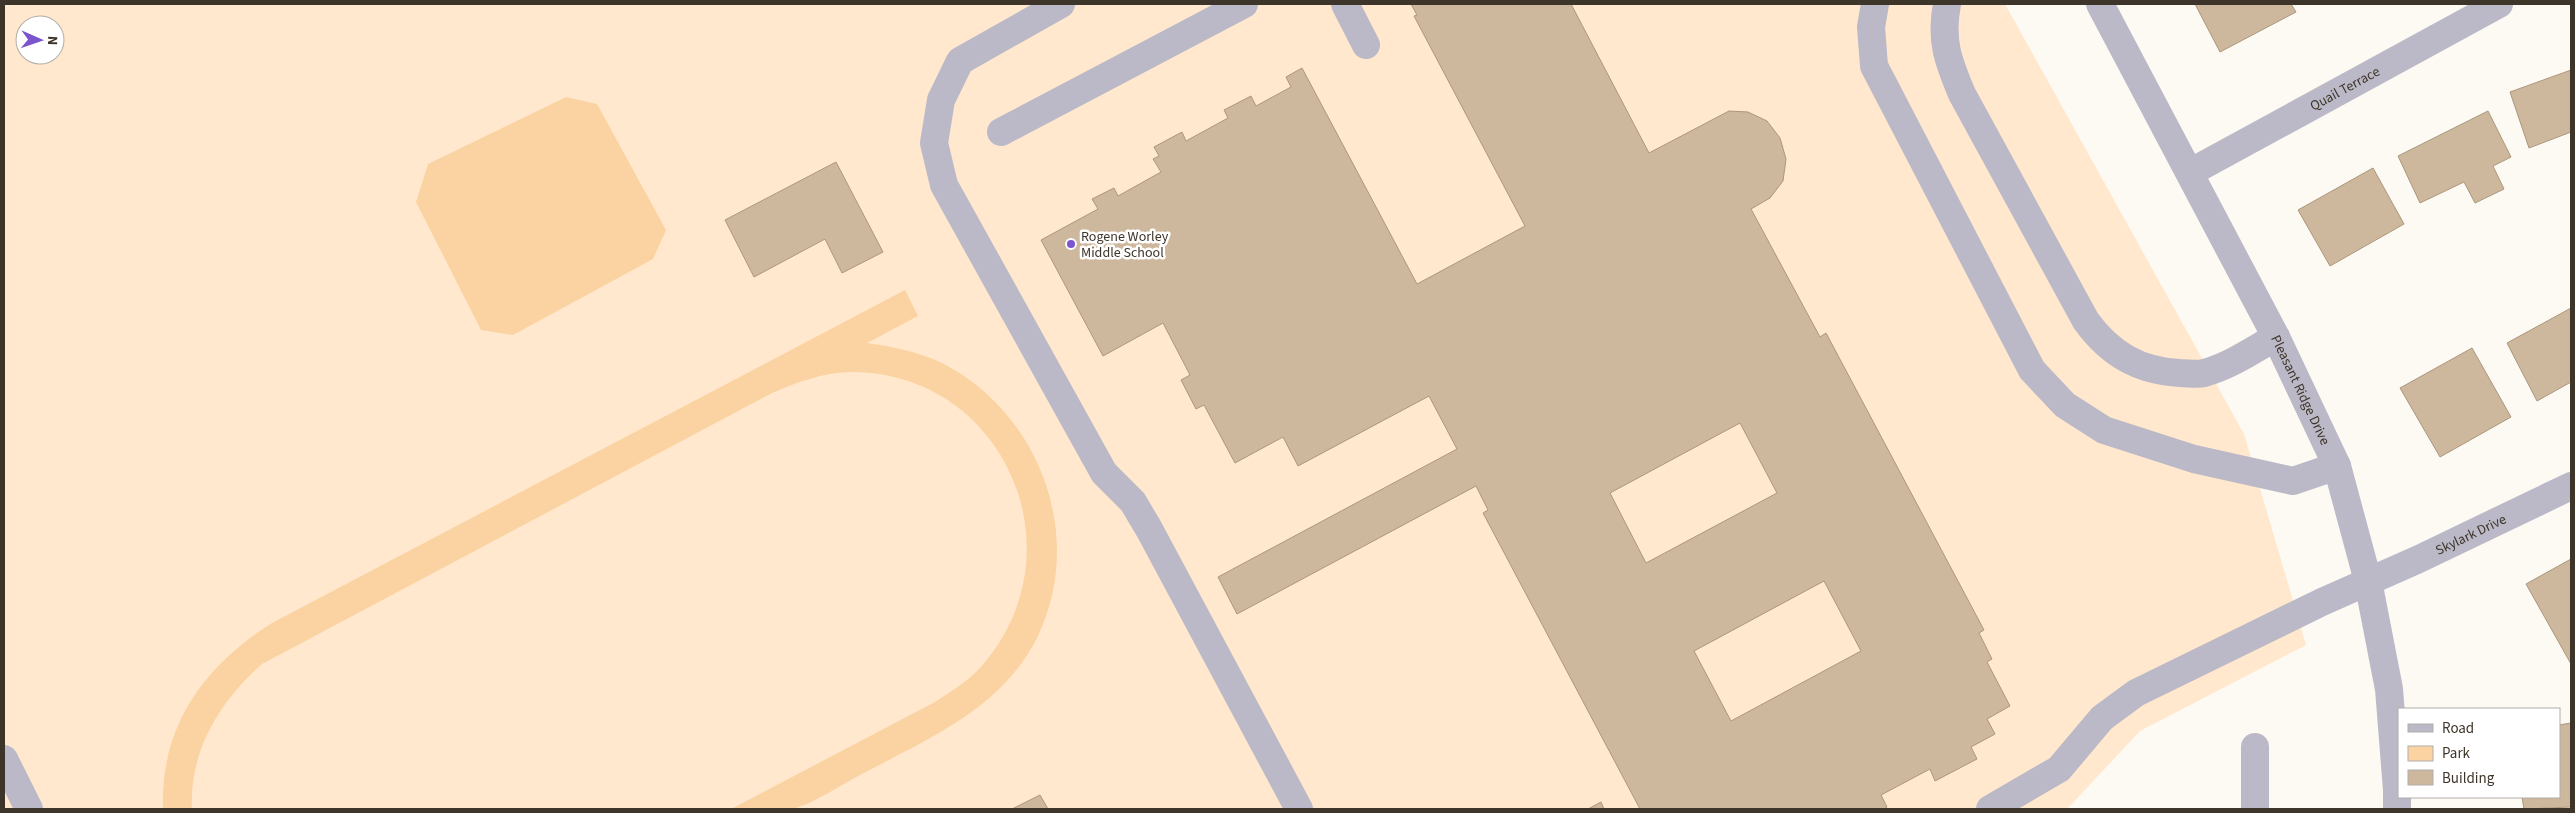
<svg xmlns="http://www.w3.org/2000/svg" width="2575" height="813" font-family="'Source Sans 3',sans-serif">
  <rect width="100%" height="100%" fill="#fdf9f3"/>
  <path fill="#ffe8cd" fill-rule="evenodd" d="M4 4H2005L2244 434 2306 645 2140 731 2067 809H4ZM25 25H55V55H25Z"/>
  <path fill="#fbd3a2" d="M566 97 597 104 666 230 653 259 513 335 481 330 416 202 428 164Z
    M905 290 918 316 867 343C894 347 920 352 944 364 1041 415 1086 538 1037 638 1002 708 930 738 864 773 842 784 820 800 796 808 784 813 746 809 731 809L935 702C950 692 967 682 980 668 1082 555 1007 373 852 372 824 372 798 382 772 393L262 664C220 701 189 751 192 809H163C160 726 204 666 272 623Z"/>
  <path fill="#cdb79d" stroke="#ac977d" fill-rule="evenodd" d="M1411 4H1571L1649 153 1729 111 1748 112 1767 121 1780 138 1786 159 1783 181 1770 198 1751 209 1820 337 1826 333 1984 630 1979 633 1992 659 1987 662 2010 706 1987 719 1995 734 1971 747 1977 759 1935 781 1930 769 1881 795 1887 807 1884 809H1640L1483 513 1488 510 1476 486 1237 614 1218 577 1457 449 1429 396 1298 466 1283 437 1235 463 1204 405 1196 409 1181 380 1190 375 1163 323 1103 356 1041 240 1098 209 1092 199 1114 188 1118 196 1161 172 1153 159 1159 156 1154 147 1182 132 1186 141 1228 118 1224 110 1251 96 1256 106 1291 87 1286 77 1302 68 1417 284 1525 226 1414 16 1417 15ZM1740 423 1777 493 1646 563 1610 493ZM1824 581 1861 651 1731 721 1694 651Z
    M2195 4H2291L2296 12 2220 52Z
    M2571 70V132L2529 148 2510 92Z
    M2488 111 2511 157 2493 166 2504 189 2475 203 2464 182 2420 203 2398 156Z
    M836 162 883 252 842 273 825 239 754 277 725 220Z
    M2373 168 2404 224 2330 266 2298 210Z
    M2571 308V382L2537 401 2507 343Z
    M2472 348 2511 417 2440 457 2400 388Z
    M2571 559V664L2526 584Z
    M2571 723V807L2524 809 2522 797H2559V725Z
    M1040 795 1048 809H1012Z
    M1601 802 1604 809H1588Z"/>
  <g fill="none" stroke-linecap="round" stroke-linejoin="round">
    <g stroke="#bbb9c7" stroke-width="28">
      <path d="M1061 4 960 61 941 100 934 143 944 185 1104 473 1133 502 1149 529 1299 809"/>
      <path d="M1345 4 1366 45"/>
      <path d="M1875 4 1871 27 1874 66 2032 370 2065 405 2104 430 2194 459 2293 481 2337 466"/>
      <path d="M1947 4C1940 40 1948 61 1962 94L2086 321C2110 354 2139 371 2180 373 2188 373 2197 375 2204 373 2230 366 2253 350 2276 337"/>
      <path id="s1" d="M2100 4 2276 337 2337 466 2368 581 2389 689 2397 790V809"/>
      <path d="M1001 132 1244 4"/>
      <path id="s2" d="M2191 172 2499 4"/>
      <path d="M2255 747V809"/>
      <path d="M4 759 29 809"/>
      <path id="s3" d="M1990 809 2059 769 2102 718 2136 693 2322 602 2419 559 2571 486"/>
    </g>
  </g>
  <circle fill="#7c55ce" stroke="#fff" stroke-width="2" cx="1071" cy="244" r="5"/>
  <g text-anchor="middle" stroke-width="5" stroke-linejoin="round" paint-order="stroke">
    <g font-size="14" fill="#3e352a" stroke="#fff">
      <text dy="5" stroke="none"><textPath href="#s2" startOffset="175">Quail Terrace</textPath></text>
      <text dy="5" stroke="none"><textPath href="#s1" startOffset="435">Pleasant Ridge Drive</textPath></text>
      <text dy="5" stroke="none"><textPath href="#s3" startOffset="559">Skylark Drive</textPath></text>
    </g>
    <g font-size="14" fill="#3e352a" stroke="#fff" text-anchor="start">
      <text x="1081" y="241">Rogene Worley<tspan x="1081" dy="16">Middle School</tspan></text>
    </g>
  </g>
  <rect width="2575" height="813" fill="none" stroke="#3e352a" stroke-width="10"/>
  <rect x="2398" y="708" width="162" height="90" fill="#ffffff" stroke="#b2aeaa"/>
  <rect x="2408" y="724" width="25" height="8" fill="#bbb9c7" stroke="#b2aeaa"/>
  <text x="2442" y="733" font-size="15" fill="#3e352a">Road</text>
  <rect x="2408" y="746" width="25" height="15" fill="#fbd3a2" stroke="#b2aeaa"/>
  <text x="2442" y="758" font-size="15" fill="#3e352a">Park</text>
  <rect x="2408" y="770" width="25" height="15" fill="#cdb79d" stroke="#b2aeaa"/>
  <text x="2442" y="783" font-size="15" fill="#3e352a">Building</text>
  <g transform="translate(40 40) rotate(92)"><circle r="24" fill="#ffffff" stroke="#b2aeaa"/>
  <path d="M0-4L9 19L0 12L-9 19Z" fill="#7c55ce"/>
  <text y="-8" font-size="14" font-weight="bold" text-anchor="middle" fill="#3e352a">N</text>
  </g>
</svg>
